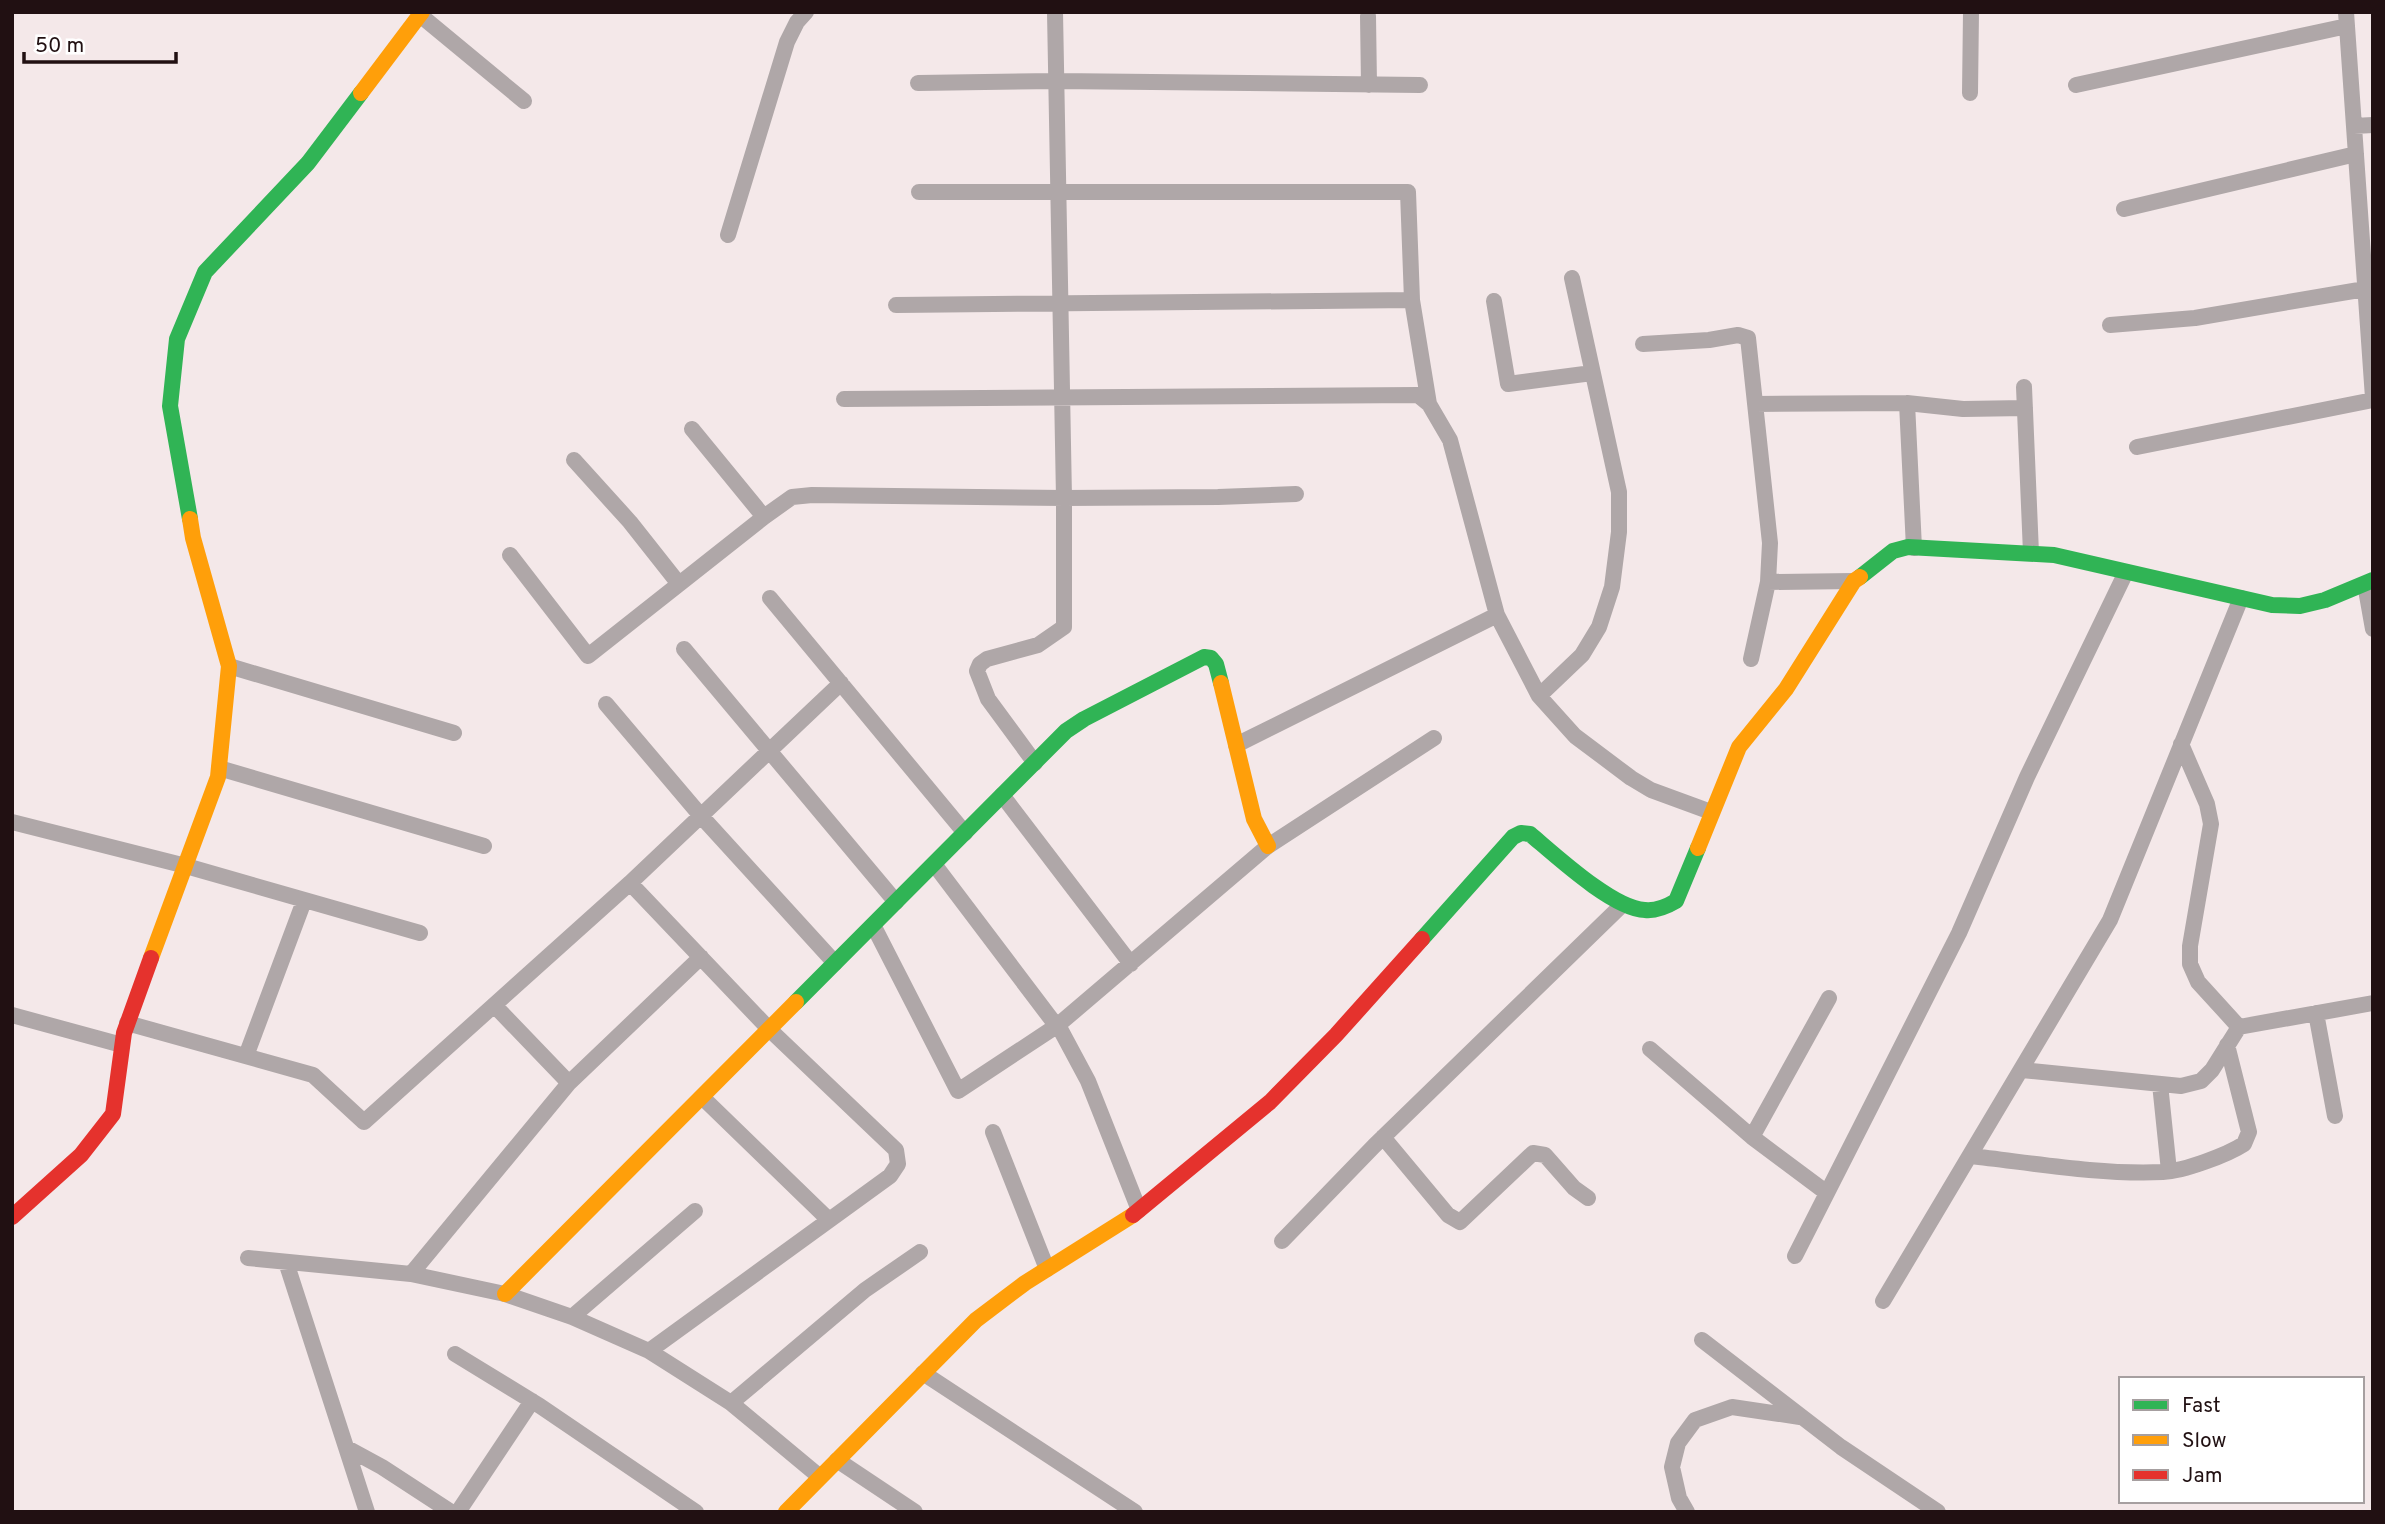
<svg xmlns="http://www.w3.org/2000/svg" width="2385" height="1524" font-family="Overpass,sans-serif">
  <rect width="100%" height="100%" fill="#f4e8e9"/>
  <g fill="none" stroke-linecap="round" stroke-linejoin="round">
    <path stroke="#afa7a8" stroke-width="16" d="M2346 12 2373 398
      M420 15 524 101
      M1368 16 1369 85
      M918 83 1056 81 1420 85
      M2076 85 2347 26
      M1970 93 1971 12
      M2354 126 2373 125
      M919 192H1408L1412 300 1429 404
      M2124 209 2356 154
      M728 235 787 42 797 22 806 12
      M1494 301 1508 384 1592 373
      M896 305 1412 300
      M2110 325 2195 318 2365 289
      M1643 344 1709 340 1738 335 1748 338 1770 543 1768 582 1751 659
      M2024 387 2031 553
      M844 399 1418 395 1429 404 1450 440 1497 615 1539 696 1575 736 1631 778 1651 790 1711 812
      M1907 403 1914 548
      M1755 404 1907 403 1963 409 2025 408
      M692 429 764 517
      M2137 447 2373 400
      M574 460 630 522 679 584
      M510 555 588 656 764 517 792 497 812 495 1064 498 1218 497 1296 494
      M1768 582 1854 581
      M2365 584 2373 629
      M770 598 965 833
      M684 649 896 902
      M229 666 454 733
      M1539 696 1582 655 1599 627 1612 587 1619 532V492L1572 278
      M606 704 701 816 835 963
      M2181 744 2207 804 2211 824 2190 946V964L2198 982 2239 1027
      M1236 745 1497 615
      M1035 763 988 699 977 671 980 664 987 659 1038 645 1064 627V498L1055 12
      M219 768 484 846
      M1002 795 1131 964
      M12 822 186 866 420 933
      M934 864 1052 1020 1058 1025 1268 846 1434 738
      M630 883 769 1029 896 1150 898 1164 890 1176 649 1351
      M873 925 958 1091 1058 1025 1088 1081 1139 1210
      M494 1005 569 1083
      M2316 1013 2335 1116
      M12 1015 122 1045
      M127 1023 313 1075 364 1122 630 883 841 683
      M1650 1049 1752 1137 1827 1193
      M246 1056 304 901
      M2022 1070 2181 1086 2201 1081 2212 1070 2239 1027 2373 1003
      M2160 1084 2169 1171
      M702 1097 829 1220
      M993 1132 1047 1269
      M1383 1137 1448 1215 1460 1222 1533 1153 1545 1155 1574 1188 1588 1198
      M1752 1137 1829 998
      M1971 1156C2033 1163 2101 1175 2163 1172 2184 1171 2227 1155 2244 1144L2249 1132 2227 1045
      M1282 1241 1374 1146 1622 905
      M1795 1256 1959 933 2027 777 2126 572
      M248 1258 411 1274 505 1294 572 1317 649 1351 731 1403 820 1477
      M286 1262 367 1512
      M411 1274 569 1083 701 957
      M1883 1301 2110 920 2241 598
      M572 1317 695 1211
      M1702 1340 1841 1447 1938 1512
      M455 1354 540 1406 696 1512
      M923 1373 1135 1512
      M731 1403 865 1290 920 1252
      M347 1448 382 1467 451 1512
      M837 1460 915 1512
      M458 1512 532 1401
      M1687 1512 1679 1498 1672 1467 1678 1443 1695 1420 1732 1407 1800 1417"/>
    <path stroke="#30b455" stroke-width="16" d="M190 519 170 406 177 339 205 272 308 163 361 93
      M1860 577 1893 551 1908 547 2054 555 2272 605 2300 606 2325 600 2373 580
      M1422 939 1513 837 1521 833 1530 834C1555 855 1613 909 1645 910 1656 911 1666 907 1676 901L1698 848
      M796 1002 1066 731 1084 719 1204 657 1211 658 1216 664 1221 683"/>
    <path stroke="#ff9f0a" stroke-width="16" d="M361 93 422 12
      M1221 683 1254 819 1268 846
      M1698 848 1739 747 1786 689 1854 581 1860 577
      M151 958 218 777 229 666 193 538 190 519
      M505 1294 796 1002
      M786 1512 976 1320 1025 1283 1133 1215"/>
    <path stroke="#e5322d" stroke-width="16" d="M1133 1215 1270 1102 1336 1035 1422 939
      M12 1217 81 1155 113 1114 124 1033 151 958"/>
  </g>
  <rect width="2385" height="1524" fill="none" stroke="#211012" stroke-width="28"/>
  <rect x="2119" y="1377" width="245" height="126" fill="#ffffff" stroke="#a69fa0" stroke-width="2"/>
  <rect x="2133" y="1400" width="35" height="10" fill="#30b455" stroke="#a69fa0" stroke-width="2"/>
  <text x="2182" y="1412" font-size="21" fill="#211012">Fast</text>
  <rect x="2133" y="1435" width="35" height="10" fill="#ff9f0a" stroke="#a69fa0" stroke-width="2"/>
  <text x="2182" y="1447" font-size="21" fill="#211012">Slow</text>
  <rect x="2133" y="1470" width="35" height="10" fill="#e5322d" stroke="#a69fa0" stroke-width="2"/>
  <text x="2182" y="1482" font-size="21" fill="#211012">Jam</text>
  <path d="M24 52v10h152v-10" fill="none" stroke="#211012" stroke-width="3.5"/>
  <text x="35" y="52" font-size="21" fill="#211012" stroke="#ffffff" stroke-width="5" paint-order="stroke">50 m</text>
</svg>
